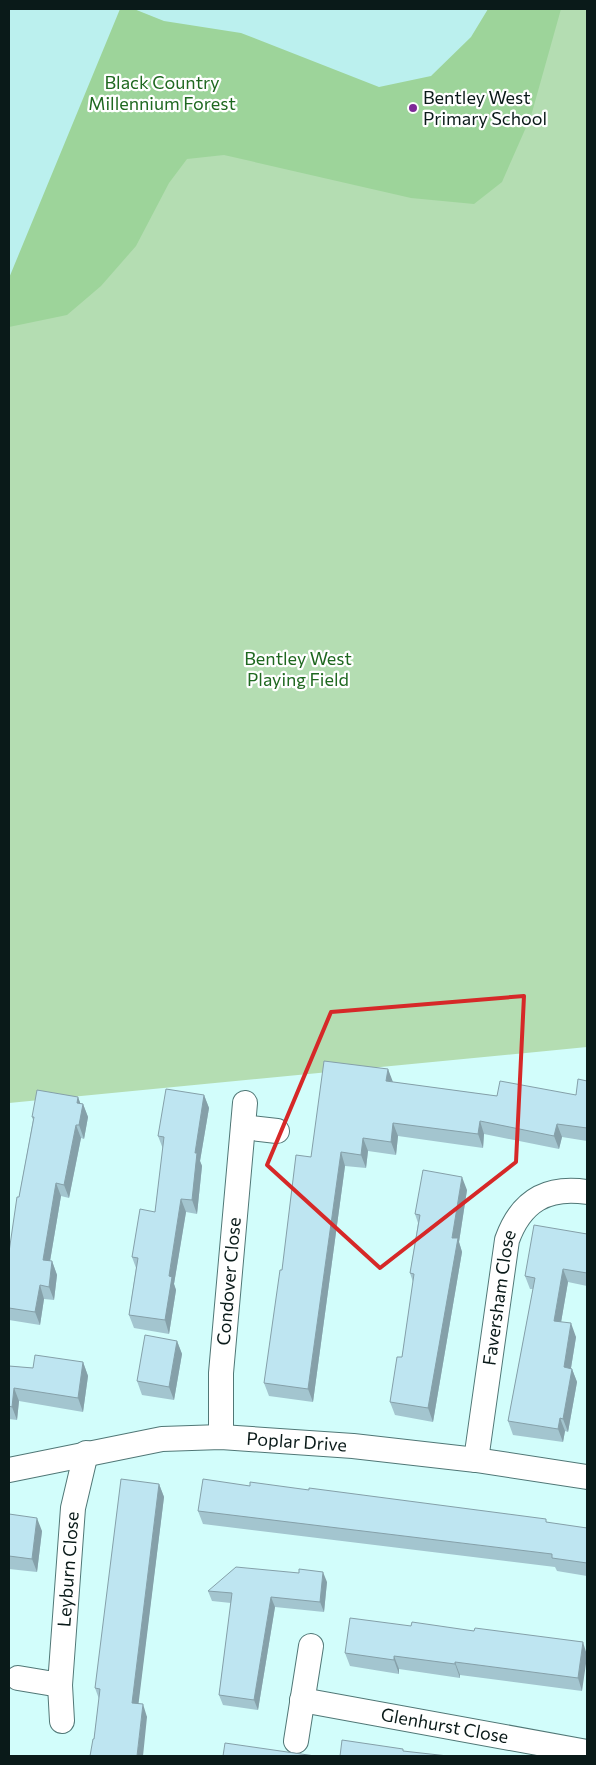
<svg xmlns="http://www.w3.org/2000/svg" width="596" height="1765" font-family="Commissioner,sans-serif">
  <rect width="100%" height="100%" fill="#d2fdfb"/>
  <path fill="#bbf0ee" d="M9 9H544L487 168 9 282Z"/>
  <path fill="#b4ddb2" d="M544 9H587V1047L9 1103V282L150 48 487 168Z"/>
  <path fill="#9dd49a" d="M120 9H134L164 21 241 33 379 87 431 76 471 37 488 9H561L531 116 502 182 474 204 411 198 224 155 187 159 169 183 136 246 101 286 67 315 9 327V278Z"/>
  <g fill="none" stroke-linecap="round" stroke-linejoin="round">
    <g stroke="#507776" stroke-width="26">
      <g id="minor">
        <path d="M243 1127 277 1131"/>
        <path id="s1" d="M221 1437V1373L245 1103"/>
        <path id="s2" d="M476 1460 507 1240C521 1201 547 1186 587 1192"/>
        <path id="s3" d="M9 1470 162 1439 221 1437 353 1446 476 1460 587 1477"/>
        <path d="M18 1678 60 1685"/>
        <path id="s4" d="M302 1700 587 1752"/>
        <path id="s5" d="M62 1721 60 1685 73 1508 86 1453"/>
        <path d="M296 1741 311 1646"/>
      </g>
    </g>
    <use href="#minor" stroke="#fff" stroke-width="24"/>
  </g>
  <path fill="#a3c5cf" d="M388 1069 392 1082 497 1096 576 1095 587 1081V1141L562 1137 559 1149 484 1134 483 1148 398 1136 396 1155 368 1151 366 1168 345 1166 313 1402 269 1396 264 1383 282 1270 311 1157Z
    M204 1095 209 1108 200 1161 202 1166 197 1214 186 1212 174 1284 176 1290 169 1334 134 1328 129 1315 136 1268 132 1257 155 1212 163 1149 158 1136Z
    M78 1097 80 1103 83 1104 88 1117 84 1139 81 1138 69 1198 61 1196 50 1261H52L57 1275 54 1300 44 1299 40 1325 9 1320V1252L33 1120 32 1117Z
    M467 1190 459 1242 462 1252 433 1422 395 1415 390 1402 402 1357 413 1282 410 1273 418 1223 415 1214Z
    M587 1234V1286L568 1282 561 1322 576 1337 571 1368 572 1369 577 1382 568 1432 565 1431 563 1442 513 1435 508 1421 533 1289H530L525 1276Z
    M177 1341 182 1354 174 1400 142 1395 137 1381Z
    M83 1362 88 1376 83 1412 19 1401 17 1420 9 1419V1366L33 1368Z
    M159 1484 164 1497 138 1703 147 1717 94 1739 99 1699 95 1688Z
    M250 1486 587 1528V1576L557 1571 555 1567 203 1524 198 1511Z
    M9 1514 42 1531 37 1572 9 1569Z
    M327 1582 324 1612 275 1607 258 1710 223 1705 219 1695 231 1603 212 1601 208 1591Z
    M411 1626 474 1631 583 1642 582 1691 460 1675V1678L399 1669V1674L350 1666 345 1653Z"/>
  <path fill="#85a0a9" d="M388 1069 393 1082 386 1081Z
    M204 1095 209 1108 200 1161 202 1166 197 1214 192 1200 195 1153Z
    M78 1097 82 1108 83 1104 88 1117 84 1139 79 1125 77 1103Z
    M480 1121 484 1134 483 1148 478 1134Z
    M393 1123 398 1136 396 1155 391 1142Z
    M557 1124 562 1137 559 1149 554 1136Z
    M76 1125 81 1138 69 1198 64 1185Z
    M363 1138 368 1151 366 1168 361 1155Z
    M341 1152 345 1166 313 1402 308 1389Z
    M462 1177 467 1190 459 1242 462 1252 433 1422 428 1408 452 1238Z
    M56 1183 61 1196 48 1273 43 1260Z
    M181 1199 186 1212 174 1284 176 1290 169 1334 165 1320 169 1276Z
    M52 1261 57 1275 54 1300 49 1287Z
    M563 1269 568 1282 559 1334 554 1321Z
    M40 1285 44 1299 40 1325 35 1312Z
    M571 1323 576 1337 569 1380 564 1367Z
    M177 1341 182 1354 174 1400 169 1387Z
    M83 1362 88 1376 83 1412 78 1398Z
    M572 1369 577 1382 568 1432 563 1419Z
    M14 1388 19 1401 17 1420 12 1407Z
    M560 1418 565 1431 563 1442 558 1429Z
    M159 1484 164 1497 137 1716 132 1703Z
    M37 1518 42 1531 37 1572 32 1559Z
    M323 1572 327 1582 324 1612 320 1602Z
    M271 1597 275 1607 258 1710 254 1700Z
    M583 1642 587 1655V1657L582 1691 578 1678Z
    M394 1656 399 1669V1674L394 1660Z
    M455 1662 460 1675V1678L455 1664Z
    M143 1704 147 1717 143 1756H137Z"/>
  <path fill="#bee5f1" stroke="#85a0a9" d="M324 1061 388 1069 386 1081 497 1096 500 1081 576 1095 578 1079 587 1081V1128L557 1124 554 1136 480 1121 478 1134 393 1123 391 1142 363 1138 361 1155 341 1152 308 1389 264 1383 280 1270H282L296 1155 311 1157Z
    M166 1089 204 1095 195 1153H197L192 1200 181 1199 169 1276 172 1277 165 1320 129 1315 138 1258 132 1257 140 1209 155 1212 164 1137 158 1136Z
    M37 1090 78 1097 77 1103 83 1104 79 1125H76L64 1185 56 1183 43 1260 52 1261 49 1287 40 1285 35 1312 9 1308V1252L17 1197H19L34 1117H32Z
    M423 1170 462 1177 452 1238H458L428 1408 390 1402 397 1357H402L414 1274 410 1273 420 1215 415 1214Z
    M534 1225 587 1234V1273L563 1269 554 1321 571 1323 564 1367 572 1369 563 1419 560 1418 558 1429 508 1421 535 1278 525 1276Z
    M145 1335 177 1341 169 1387 137 1381Z
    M35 1355 83 1362 78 1398 14 1388 12 1407 9 1406V1366L33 1368Z
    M121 1479 159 1484 132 1703 143 1704 137 1756H90L93 1739H94L100 1689 95 1688Z
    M203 1479 250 1486V1482L309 1490V1488L546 1519V1522L587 1528V1563L552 1558V1554L198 1511Z
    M9 1514 37 1518 32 1559 9 1556Z
    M236 1567 299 1573V1569L323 1572 320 1602 271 1597 254 1700 219 1695 232 1593 208 1591Z
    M350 1618 411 1626 412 1622 474 1631 475 1628 583 1642 578 1678 455 1662V1664L394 1656V1660L345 1653Z
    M342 1740 403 1749V1751L448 1756H340Z
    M225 1743 315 1756H223Z"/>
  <path fill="none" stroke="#d62828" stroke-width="4" stroke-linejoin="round" d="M524 996 516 1162 380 1268 267 1165 331 1012Z"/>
  <circle fill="#7e2998" stroke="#fff" stroke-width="2" cx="413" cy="108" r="5"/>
  <g text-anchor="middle" stroke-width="4.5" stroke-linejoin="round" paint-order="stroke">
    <g font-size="18" fill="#1f6820" stroke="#fff">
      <text x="162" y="89">Black Country<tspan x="162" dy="21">Millennium Forest</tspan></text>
      <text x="298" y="665">Bentley West<tspan x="298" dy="21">Playing Field</tspan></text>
    </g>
    <g font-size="18" fill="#0a1a19" stroke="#fff" text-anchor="start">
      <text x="423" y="104">Bentley West<tspan x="423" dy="21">Primary School</tspan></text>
    </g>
    <g font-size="18" fill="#0a1a19" stroke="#fff">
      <text dy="6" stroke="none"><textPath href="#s1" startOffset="156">Condover Close</textPath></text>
      <text dy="6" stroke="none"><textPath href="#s2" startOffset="164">Faversham Close</textPath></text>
      <text dy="6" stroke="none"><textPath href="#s3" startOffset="291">Poplar Drive</textPath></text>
      <text dy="6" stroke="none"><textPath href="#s5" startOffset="152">Leyburn Close</textPath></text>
      <text dy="6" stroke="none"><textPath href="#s4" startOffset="145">Glenhurst Close</textPath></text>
    </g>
  </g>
  <rect width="596" height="1765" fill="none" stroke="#0a1a19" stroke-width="20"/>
</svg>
